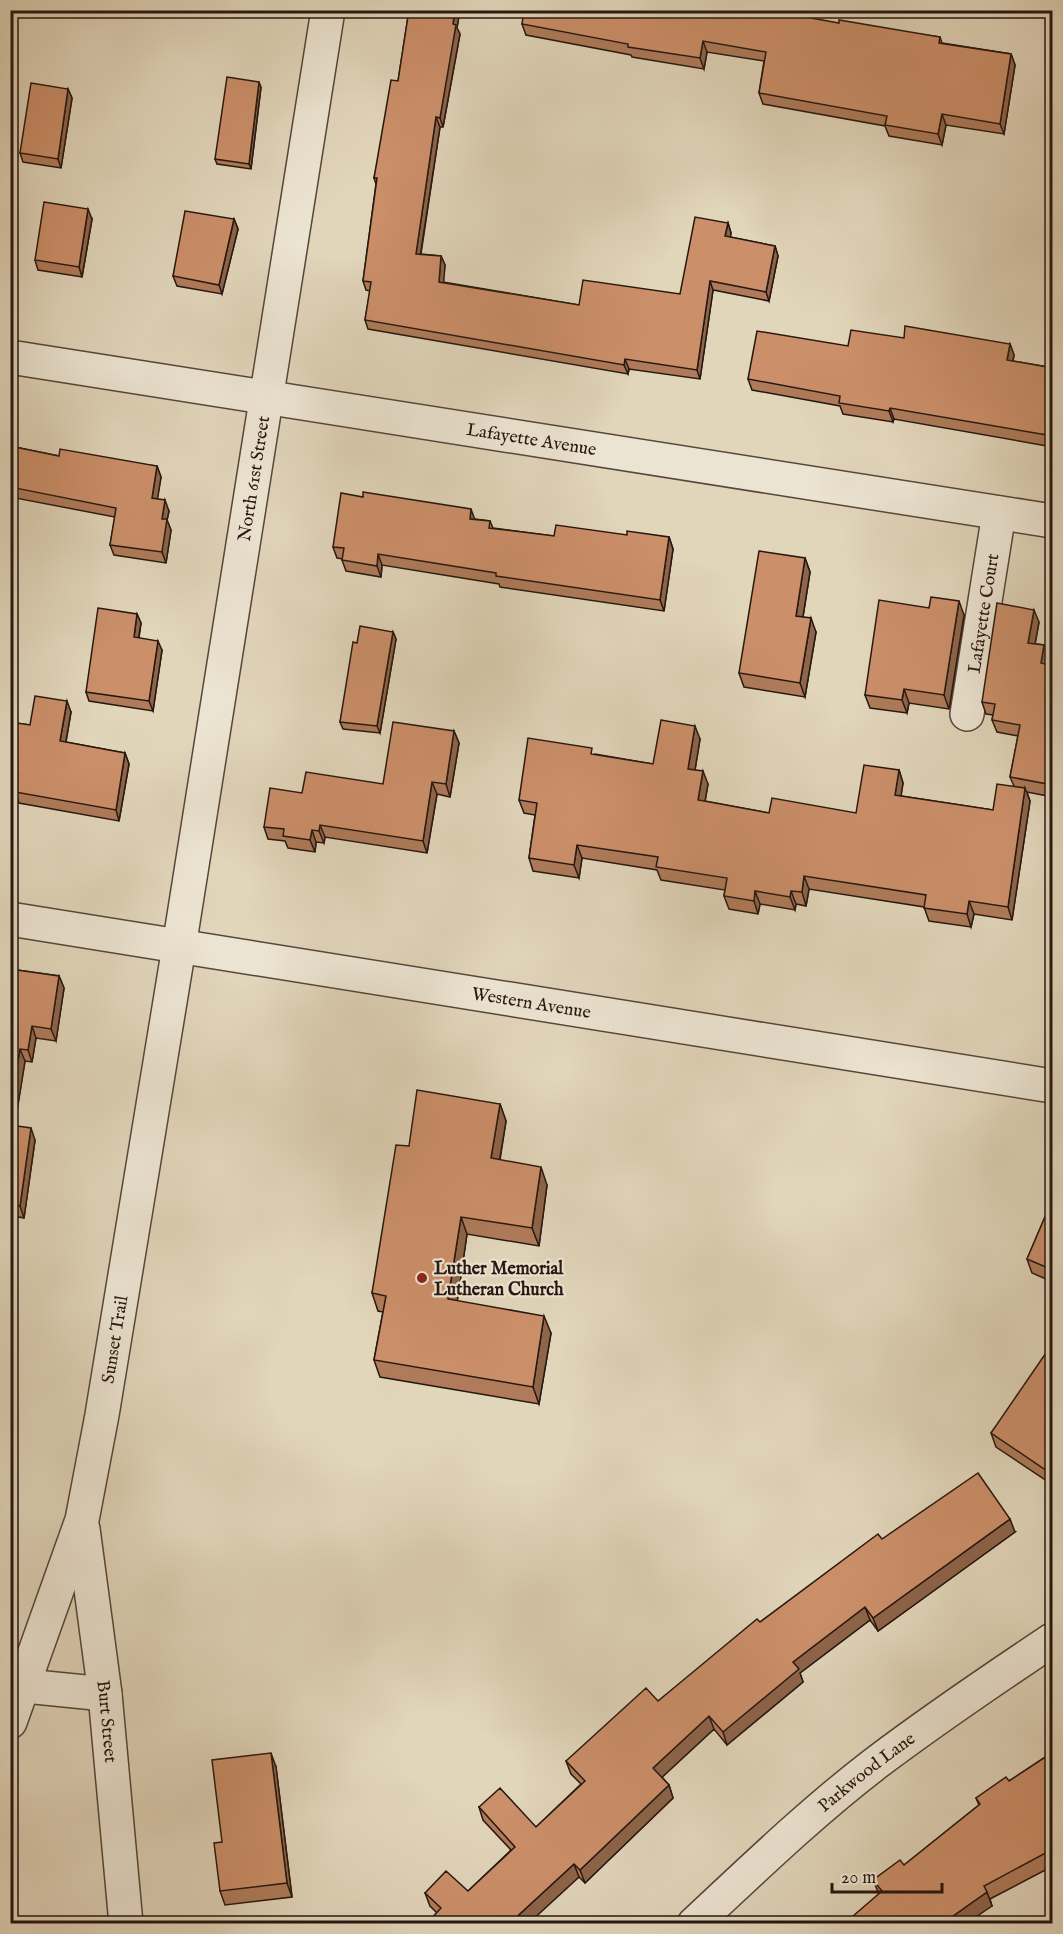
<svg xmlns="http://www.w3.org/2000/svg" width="1063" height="1934" font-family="'IM FELL English',serif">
  <rect width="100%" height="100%" fill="#e1d5ba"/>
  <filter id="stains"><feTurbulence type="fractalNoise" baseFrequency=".00333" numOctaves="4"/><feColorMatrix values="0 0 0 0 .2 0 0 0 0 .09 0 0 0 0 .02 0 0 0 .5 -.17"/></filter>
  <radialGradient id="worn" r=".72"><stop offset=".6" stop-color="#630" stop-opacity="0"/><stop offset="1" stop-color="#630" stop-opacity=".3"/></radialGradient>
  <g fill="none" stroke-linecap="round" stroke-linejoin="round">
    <g stroke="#56463b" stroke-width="36">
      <g id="minor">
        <path id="s1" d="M10 357 1052 521"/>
        <path id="s2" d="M967 714 999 513"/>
        <path id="s3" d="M83 1529 105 1694 126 1924"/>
        <path d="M25 1686 105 1694"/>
        <path id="s4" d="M10 1722 82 1520 102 1415 179 947 328 10"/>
        <path id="s5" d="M694 1924C753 1869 812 1812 876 1763 933 1720 992 1680 1052 1640"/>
      </g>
    </g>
    <g stroke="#56463b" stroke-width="36">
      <g id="tertiary">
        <path id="s6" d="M10 919 1052 1086"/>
      </g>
    </g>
    <use href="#minor" stroke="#ece4d2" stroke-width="33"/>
    <use href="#tertiary" stroke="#ece4d2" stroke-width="33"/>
  </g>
  <path fill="#af7b5a" stroke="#271711" stroke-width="1.5" d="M409 10H460L457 28 460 34 443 127H440L421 254 441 256 445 265 443 282 579 305 680 294 728 223 731 233 730 237 775 246 778 256 769 301 713 290 700 379 629 369 628 374 368 329 365 320 370 291 366 290 363 281 376 184 374 178 398 81Z
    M839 23 940 37 942 43 1011 54 1015 65 1004 134 946 125 942 145 889 136 885 126 763 104 759 93 764 61 707 52 704 69 632 57 631 55 526 35 522 24Z
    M261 87 251 169 217 164 215 159Z
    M68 89 72 98 61 168 23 162 20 153Z
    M92 219 82 277 38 270 35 260Z
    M234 219 238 229 222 294 177 286 173 276Z
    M904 338 1010 344 1014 355 1013 361 1053 368V447L894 419 893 422 843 414 840 406 752 390 748 379 848 346Z
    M10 446 59 456 157 466 161 477 157 499 169 511 167 520 171 530 166 563 114 555 110 545 115 517 10 497Z
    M475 519 490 521 493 528 554 536 627 535 669 537 673 549 664 611 500 587 499 584 382 565 381 577 346 571 342 560 343 559 337 558 333 547Z
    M805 558 810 572 803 617 816 632 805 697 744 687 739 673Z
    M137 614 141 623 139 638 162 650 153 711 89 701 86 692Z
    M964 615 949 709 909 703 907 713 870 708 865 695Z
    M1039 622 1035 644 1044 645 1048 658 1047 665 1053 666V797L1027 792 1030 801 1012 920 974 914 971 927 929 921 924 907 809 889 806 906 796 904 795 910 760 904 758 914 729 909 724 896 725 890 661 880 657 870 582 858 579 878 533 871 529 858 535 815 524 813 519 800 595 754 653 764 700 739 695 770 708 784 705 801 769 813H856L899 770 903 783 901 796 993 810 1014 786 1010 777 1018 736 997 732 992 720 993 715 986 714 982 702Z
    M393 632 396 639 380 733 343 729 340 722 357 643Z
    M71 712 66 742 125 753 129 764 119 821 19 803 15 792 17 784 10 783V722L30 725Z
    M454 731 459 743 450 797 437 794 427 853 325 837 324 843 316 842 315 852 288 848 285 841 268 839 264 827 302 793 383 784Z
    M10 969 59 976 64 988 56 1041 36 1038 32 1062 25 1061 14 1126 35 1140 24 1218 14 1216 10 1246Z
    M500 1104 506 1121 500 1160 547 1185 539 1246 467 1234 457 1301 551 1333 539 1404 380 1377 374 1360 383 1312 378 1311 372 1293 409 1146Z
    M1053 1198V1282L1032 1273 1027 1259Z
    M1053 1352V1485L996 1447 991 1433Z
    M1015 1532 878 1631 870 1620 800 1673 803 1682 727 1745 714 1729 662 1777 669 1785 673 1798 585 1883 579 1877 437 1913 430 1906 425 1893 468 1891 511 1850 483 1820 479 1807 536 1827 581 1784 571 1774 566 1761 658 1701 760 1622 882 1539Z
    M1053 1752V1866L990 1899 992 1906 879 1894 873 1880 904 1865 979 1805 976 1798 1009 1781Z
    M276 1767 292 1897 225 1905 220 1891 222 1842Z"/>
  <path fill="#8e644a" stroke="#271711" stroke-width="1.5" d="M455 10H460L457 28 460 34 443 127 440 118Z
    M703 41 707 52 704 69 700 58Z
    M1011 54 1015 65 1004 134 1000 124Z
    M259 82 261 87 251 169 249 164Z
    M68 89 72 98 61 168 58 159Z
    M942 114 946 125 942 145 938 134Z
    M436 117 440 127 419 263 416 254Z
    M88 209 92 219 82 277 79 267Z
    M234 219 238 229 222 294 219 285Z
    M728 223 731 233 729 246 725 236Z
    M775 246 778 256 769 301 766 292Z
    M441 256 445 265 443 291 439 282Z
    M710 281 713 290 700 379 697 370Z
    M1010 344 1014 355 1011 371 1007 360Z
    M625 359 629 369 628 374 624 365Z
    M890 408 894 419 893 422 889 411Z
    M157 466 161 477 156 509 152 498Z
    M165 500 169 511 167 520 171 530 166 563 162 552V519Z
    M471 509 475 520 470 519Z
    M669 537 673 549 664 611 660 600Z
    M378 554 382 565 381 577 377 566Z
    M805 558 810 572 801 629 796 616Z
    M959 601 964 615 949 709 944 695Z
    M1034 610 1039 622 1033 655 1028 643Z
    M137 614 141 623 137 647 134 637Z
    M811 618 816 632 805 697 800 683Z
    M393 632 396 639 380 733 377 726Z
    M158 641 162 650 153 711 149 701Z
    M1044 645 1048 658 1045 675 1041 663Z
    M904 689 909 703 907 713 902 700Z
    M67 701 71 712 64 752 60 741Z
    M695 726 700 739 693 782 688 769Z
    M454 731 459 743 450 797 446 784Z
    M125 753 129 764 119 821 116 810Z
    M899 770 903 783 899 808 895 795Z
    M703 771 708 784 703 813 698 800Z
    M432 782 437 794 427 853 423 841Z
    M1025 788 1030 801 1012 920 1008 907Z
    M320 825 325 837 324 843 319 831Z
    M312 830 316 842 315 852 310 840Z
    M577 845 582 858 579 878 574 865Z
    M804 876 809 889 806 906 802 892Z
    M755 891 760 904 758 914 754 901Z
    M791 891 796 904 795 910 790 897Z
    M969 901 974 914 971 927 967 914Z
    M59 976 64 988 56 1041 51 1029Z
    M32 1026 36 1038 32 1062 28 1050Z
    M20 1049 25 1061 13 1137 10 1131V1110Z
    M500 1104 506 1121 497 1175 491 1158Z
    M31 1128 35 1140 24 1218 20 1206Z
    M541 1167 547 1185 539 1246 532 1228Z
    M10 1206 14 1216 10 1246Z
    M461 1217 467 1234 455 1317 448 1299Z
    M10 1274 14 1282 10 1297Z
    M544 1316 551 1333 539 1404 533 1387Z
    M1010 1519 1015 1532 878 1631 873 1618Z
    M865 1607 870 1620 800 1673 803 1682 727 1745 723 1732 793 1662Z
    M709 1716 714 1729 658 1781 653 1768Z
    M271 1753 276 1767 292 1897 287 1883Z
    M669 1785 673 1798 585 1883 580 1870Z
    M574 1864 579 1877 529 1923H510Z
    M987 1892 992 1906 967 1923H943Z"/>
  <path fill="#cb8f69" stroke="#271711" stroke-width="1.5" d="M409 10H455L453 24 456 25 440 118 436 117 416 254 441 256 439 282 579 305 583 280 680 294 695 217 728 223 725 236 775 246 766 292 710 281 697 370 625 359 624 365 365 320 371 282 363 281 377 178H374L391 80 398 81Z
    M524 10H767L839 23V20L940 37 939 43 1011 54 1000 124 942 114 938 134 885 125 887 116 759 93 766 52 703 41 700 58 628 47V44L522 24Z
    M227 77 259 82 249 164 215 159Z
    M31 83 68 89 58 159 20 153Z
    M44 202 88 209 79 267 35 260Z
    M185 211 234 219 219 285 173 276Z
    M905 326 1010 344 1007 360 1053 368V436L890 408 889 411 839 403 840 396 748 379 757 331 848 346 851 330 904 338Z
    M10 446 59 456 60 449 157 466 152 498 165 500 162 519H167L162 552 110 545 116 508 10 487Z
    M363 492 471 509 470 519 490 521 489 528 554 536 556 525 627 535V531L669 537 660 600 496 576V573L378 554 377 566 342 560 344 548 333 547 341 493 363 497Z
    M759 551 805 558 796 616 811 618 800 683 739 673Z
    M931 597 959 601 944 695 904 689 902 700 865 695 879 600 929 608Z
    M997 603 1034 610 1028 643 1044 645 1041 663 1053 666V785L1010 777 1020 725 992 720 995 704 982 702Z
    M98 608 137 614 134 637 158 641 149 701 86 692Z
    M360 626 393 632 377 726 340 722 353 642 357 643Z
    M35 696 67 701 60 741 125 753 116 810 15 792 18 775 10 773V722L30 725Z
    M661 720 695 726 688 769 703 771 698 800 769 813 772 798 856 813 864 765 899 770 895 795 993 810 997 784 1025 788 1008 907 969 901 967 914 924 908 926 895 804 876 802 892 791 891 790 897 755 891 754 901 724 896 727 878 656 867 658 857 577 845 574 865 529 858 537 803 519 800 528 738 592 748 591 754 653 764Z
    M393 722 454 731 446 784 432 782 423 841 320 825 319 831 312 830 310 840 283 836 284 829 264 827 270 788 302 793 306 772 383 784Z
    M10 969 59 976 51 1029 32 1026 28 1050 20 1049 10 1110Z
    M417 1090 500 1104 491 1158 541 1167 532 1228 461 1217 448 1299 544 1316 533 1387 374 1360 386 1296 372 1293 396 1145 409 1146Z
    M10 1125 31 1128 20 1206 10 1205Z
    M1053 1198V1270L1027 1259Z
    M1048 1350 1053 1352V1475L991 1433Z
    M978 1473 1010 1519 873 1618 865 1607 793 1662 799 1669 723 1732 709 1716 653 1768 669 1785 580 1870 574 1864 510 1923H427L441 1908 425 1893 446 1871 468 1891 515 1847 479 1807 500 1788 536 1827 585 1781 566 1761 646 1688 658 1701 757 1619 760 1622 878 1534 882 1539Z
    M1053 1752V1849L984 1886 987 1892 943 1923H845L882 1891 873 1880 900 1860 904 1865 980 1804 976 1798 1006 1777 1009 1781Z
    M271 1753 287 1883 220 1891 214 1843 222 1842 212 1760Z"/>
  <circle fill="#8f2418" stroke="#ece4d2" stroke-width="2" cx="422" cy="1278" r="6"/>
  <g text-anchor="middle" stroke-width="4.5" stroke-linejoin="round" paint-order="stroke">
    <g font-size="18" fill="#271711" stroke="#ece4d2">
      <text dy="6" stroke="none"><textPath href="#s1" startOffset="528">Lafayette Avenue</textPath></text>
      <text dy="6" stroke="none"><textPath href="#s4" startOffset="1270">North 61st Street</textPath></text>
      <text dy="6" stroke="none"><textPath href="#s2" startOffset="102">Lafayette Court</textPath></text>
      <text dy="6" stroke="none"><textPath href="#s6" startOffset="528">Western Avenue</textPath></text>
      <text dy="6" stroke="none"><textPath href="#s4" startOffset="398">Sunset Trail</textPath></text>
      <text dy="6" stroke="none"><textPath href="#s3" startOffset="194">Burt Street</textPath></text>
      <text dy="6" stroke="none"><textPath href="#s5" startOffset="230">Parkwood Lane</textPath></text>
    </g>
    <g font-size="18" font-weight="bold" fill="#271711" stroke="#ece4d2" text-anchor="start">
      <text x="434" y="1274">Luther Memorial<tspan x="434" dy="21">Lutheran Church</tspan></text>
    </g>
  </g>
  <rect width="1063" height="1934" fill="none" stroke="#e1d5ba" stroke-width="36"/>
  <rect x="12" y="12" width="1039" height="1910" fill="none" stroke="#271711" stroke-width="3"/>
  <rect x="18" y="18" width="1027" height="1898" fill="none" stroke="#271711" stroke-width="1.5"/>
  <path d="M832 1883v9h110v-9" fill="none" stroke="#271711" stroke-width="3"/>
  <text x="841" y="1883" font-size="18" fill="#271711" stroke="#ece4d2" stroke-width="4.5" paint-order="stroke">20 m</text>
  <rect width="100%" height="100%" filter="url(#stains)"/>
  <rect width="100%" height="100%" fill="url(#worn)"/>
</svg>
